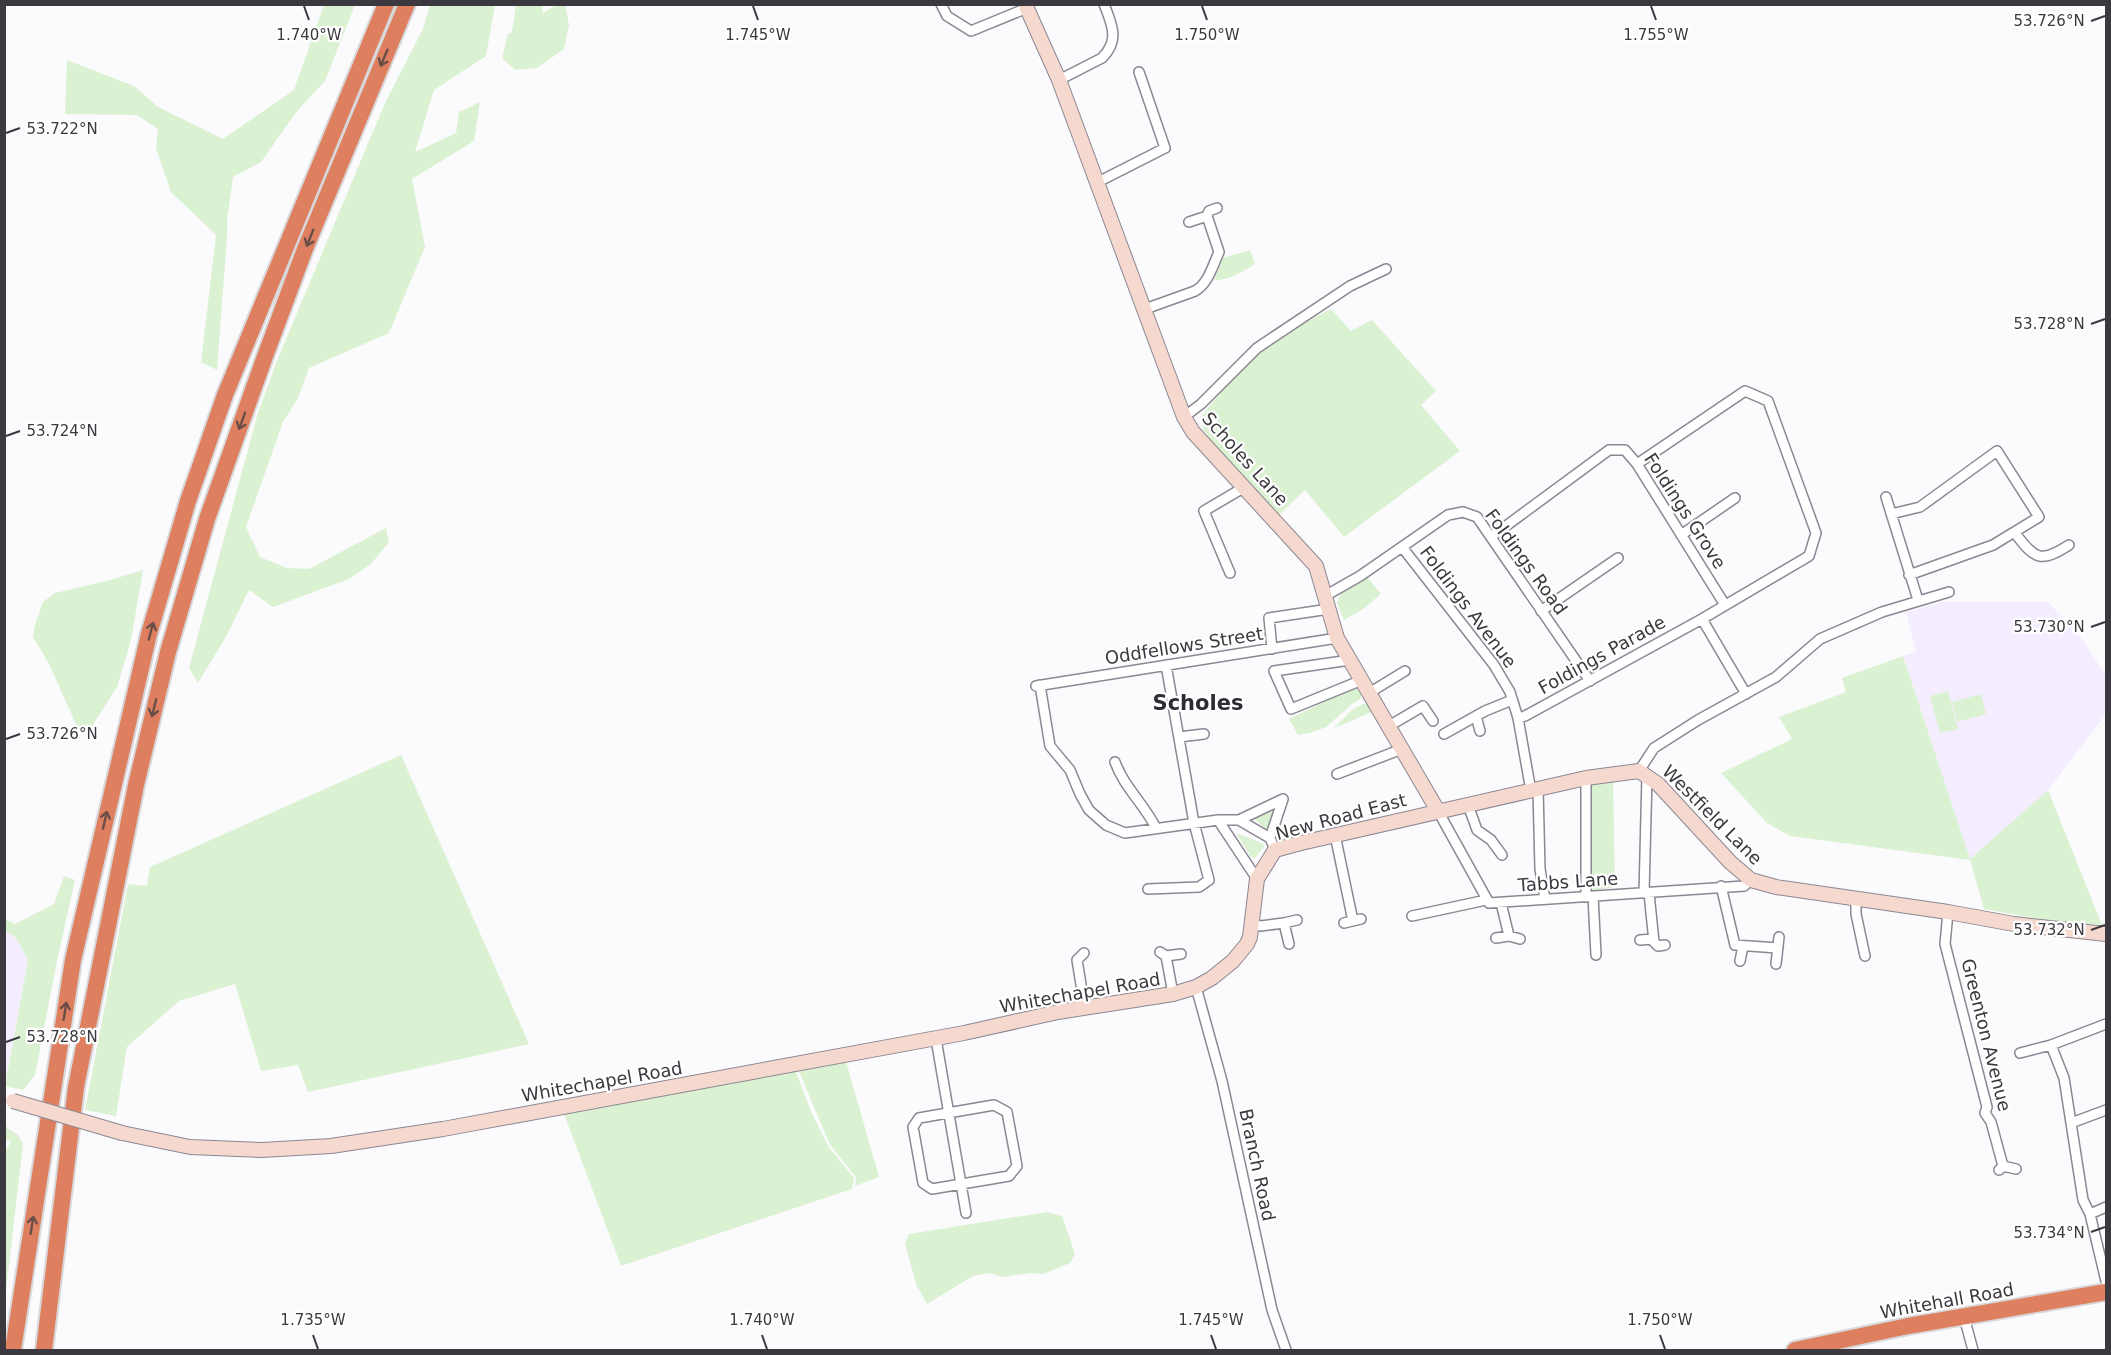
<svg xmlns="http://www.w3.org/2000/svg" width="2111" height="1355" font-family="'DejaVu Sans',sans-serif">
  <rect width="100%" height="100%" fill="#fbfafd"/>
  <path fill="#f4edff" d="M1942 602H2048L2083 640 2106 676V714L2048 790 1970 860 1903 656 1916 652 1906 612Z
    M5 919 28 960 5 1084Z"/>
  <path fill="#dbf2d2" d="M324 5H355L325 81 297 111 261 162 233 177 227 220V237L217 370 201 362 216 235 171 192 156 148 158 129 137 115 65 114 67 60 134 86 158 107 223 139 294 90Z
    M430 5H495L486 56 434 90 415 152 456 133 459 112 480 102 474 141 412 179 425 247 389 333 309 368 298 398 283 422 246 527 260 557 287 568 309 569 386 528 389 542 371 564 349 579 273 607 249 590 227 635 198 683 189 668 257 416 276 363 385 103 423 29Z
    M516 5H543L542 13 557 5H565L569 25 564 49 537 68 515 70 502 58 508 34 512 32Z
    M1250 250 1255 264C1242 272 1230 280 1214 280L1223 258Z
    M1331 309 1351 331 1372 320 1436 391 1421 405 1460 451 1344 537 1305 490 1279 515 1212 442 1203 429 1201 417C1219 394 1237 373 1259 354 1280 336 1306 322 1331 309Z
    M143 570 131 640 117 687 87 734 80 733 48 662 33 637 35 625 43 602 55 593 107 581Z
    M1367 577 1381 594 1363 609 1344 620 1337 603 1341 593Z
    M1903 656 1970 859 2048 790 2102 925 2045 920 1984 909 1970 860 1790 836 1767 823 1721 773 1792 739 1779 717 1846 692 1842 678Z
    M1355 687 1362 694 1359 700 1352 704 1326 727 1310 733 1298 735 1289 719Z
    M1948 691 1958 729 1940 733 1930 696Z
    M1981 694 1986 714 1957 722 1952 702Z
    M1363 704H1367L1372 712 1334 728 1353 709Z
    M401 755 529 1044 308 1092 298 1065 261 1071 235 984 179 1001 127 1047 116 1116 85 1110 128 884 147 886 150 867Z
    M1613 780 1615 887 1591 891 1589 785Z
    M1274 807 1277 809 1269 832 1251 816Z
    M1236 833 1264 844V847L1254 859 1251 857Z
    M64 876 75 880 57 961 35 1075 23 1090 5 1086 28 960 16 938 5 931V919L15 924 54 904Z
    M845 1058 879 1177 855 1186 856 1177 830 1145 798 1069Z
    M795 1069 810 1109 828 1146 854 1178 852 1189 621 1266 564 1114Z
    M5 1118 7 1128 18 1135 23 1144 5 1300 4 1149H7L11 1141 5 1140Z
    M1047 1212 1062 1216 1075 1254 1070 1263 1043 1274 1031 1273 1002 1277 990 1273 973 1276 927 1304 916 1284 905 1244 909 1234Z"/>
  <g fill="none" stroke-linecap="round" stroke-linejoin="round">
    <g stroke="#8b8793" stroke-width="12">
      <path id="street" d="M941 4 947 16 971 31 1027 8
        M1059 80 1102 58C1120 40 1112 25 1104 4
        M1098 182 1165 148 1139 72
        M1207 216 1209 211 1217 208
        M1145 309 1195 291C1208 284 1213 265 1219 252L1207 216 1189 222
        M1184 417 1201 404 1257 348 1350 286 1386 269
        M1886 497 1918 600
        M1891 514 1920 507 1997 451 2039 517 1993 545 1909 575
        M2015 533C2035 560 2041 563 2069 545
        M1681 535 1735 498
        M1491 537 1609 450H1625L1637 464 1725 605
        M1402 547 1494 665 1510 692 1518 718 1531 791
        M1230 573 1204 511 1243 488
        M1325 596 1360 576 1448 515 1463 512 1477 517 1590 681
        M1541 611 1618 558
        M1702 619 1746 694
        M1272 649 1269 618 1329 609
        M1350 660 1274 671 1291 709 1362 680
        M1040 685 1050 746 1070 770 1080 794 1089 810 1106 825 1125 833 1218 820H1239L1283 799
        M1036 686 1337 638
        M1369 693 1405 671
        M1476 716 1480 731
        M1518 718 1525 716 1702 619 1809 556 1816 533 1768 401 1745 391 1637 464
        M1389 726 1423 706 1433 721
        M1444 734 1485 711 1512 700
        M1179 737 1204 734
        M1115 762C1124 787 1144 804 1156 828
        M1639 771 1654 748 1698 720 1776 677 1820 639 1882 612 1949 592
        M1337 774 1402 749
        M1538 789 1540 869 1545 899
        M1468 805 1477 830 1491 840 1502 855
        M1438 811 1489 903 1744 886 1751 880
        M1218 820 1257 879
        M1239 820 1270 838 1275 850
        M1335 835 1353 921
        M1270 838 1283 799
        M1721 886 1735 945 1778 948
        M1148 889 1199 887 1209 880 1194 823 1166 665
        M1644 893 1647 776
        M1649 893 1654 942 1658 946 1665 945
        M1593 896 1596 955
        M1586 897V778
        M1856 898V914L1865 956
        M1501 903 1509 936
        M1948 912 1945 944 1987 1107 1985 1113 1991 1122 2003 1166
        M1412 916 1486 900
        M1284 923 1297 920
        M1344 923 1361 919
        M1251 924 1261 926 1284 923 1289 944
        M1496 938 1509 936 1520 939
        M1640 940 1653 939
        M1160 952 1166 956 1181 954
        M1084 953 1077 960 1085 1009
        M1166 956 1173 994
        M1740 961 1743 946
        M1776 964 1779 937
        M1196 987 1222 1081 1272 1310 1286 1350
        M936 1039 966 1213
        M2051 1045 2064 1078 2083 1200 2090 1214 2106 1281
        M2020 1053 2051 1045 2106 1024
        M994 1105 1007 1112 1017 1166 1009 1176 932 1189 923 1183 913 1127 919 1118Z
        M2071 1123 2106 1110
        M1999 1170 2003 1166 2016 1169
        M2090 1214 2106 1207
        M1964 1317 1973 1350"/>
    </g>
    <g stroke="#8b8793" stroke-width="16">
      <path id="secondary" d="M1025 4 1059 80 1184 417 1193 432 1316 566 1337 638 1438 811
        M122 1133 190 1147 262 1150 331 1146 443 1129 964 1033 1058 1012 1173 994 1196 987 1212 978 1233 961 1247 944 1250 937 1257 879 1275 850 1301 843 1586 778 1639 771 1658 784 1730 862 1751 880 1776 887 1948 912 2014 924 2106 934"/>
    </g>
    <g stroke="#d8d7d9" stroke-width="20">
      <path id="highway" d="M13 1350 73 960 149 634 188 501 225 395 386 4
        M44 1350 76 1087 136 785 168 652 207 519 264 359 305 249 407 4
        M1795 1350 1908 1326 2106 1292"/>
    </g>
    <use href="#street" stroke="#fff" stroke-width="9"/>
    <use href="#secondary" stroke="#f5d9cf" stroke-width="14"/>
    <use href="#highway" stroke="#de8060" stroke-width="16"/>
    <g stroke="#8b8793" stroke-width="16" stroke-linecap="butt">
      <path id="secondary-bridge" d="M13 1101 122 1133"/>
    </g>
    <use href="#secondary-bridge" stroke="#f5d9cf" stroke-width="14"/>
  </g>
  <defs><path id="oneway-shaft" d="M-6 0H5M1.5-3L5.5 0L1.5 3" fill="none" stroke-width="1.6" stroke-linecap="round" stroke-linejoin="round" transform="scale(1.5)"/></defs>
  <g stroke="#6c4e49">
    <use href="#oneway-shaft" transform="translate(384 58) rotate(113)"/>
    <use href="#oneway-shaft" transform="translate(310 238) rotate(112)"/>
    <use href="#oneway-shaft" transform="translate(242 421) rotate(110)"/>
    <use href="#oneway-shaft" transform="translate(151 631) rotate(-75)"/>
    <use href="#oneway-shaft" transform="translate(154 708) rotate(104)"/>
    <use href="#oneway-shaft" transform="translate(105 820) rotate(-77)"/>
    <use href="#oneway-shaft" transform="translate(65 1011) rotate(-81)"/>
    <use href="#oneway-shaft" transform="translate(32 1225) rotate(-81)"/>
  </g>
  <path fill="none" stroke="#3b393f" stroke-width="2" d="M304 6 309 20M753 6 758 20M1202 6 1207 20M1651 6 1656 20M2091 21 2105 16M6 133 20 128M2091 324 2105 319M6 436 20 431M2091 627 2105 622M6 739 20 734M2091 930 2105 925M6 1042 20 1037M2091 1232 2105 1227M313 1335 318 1349M762 1335 767 1349M1211 1335 1216 1349M1660 1335 1665 1349"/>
  <g text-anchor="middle" stroke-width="4.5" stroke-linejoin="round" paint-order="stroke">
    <g font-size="18" fill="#3b393f" stroke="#fff">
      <text transform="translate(1245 459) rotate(48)" y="6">Scholes Lane</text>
      <text transform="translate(1685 511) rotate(57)" y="6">Foldings Grove</text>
      <text transform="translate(1526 562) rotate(54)" y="6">Foldings Road</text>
      <text transform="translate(1468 607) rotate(53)" y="6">Foldings Avenue</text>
      <text transform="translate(1184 646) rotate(-9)" y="6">Oddfellows Street</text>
      <text transform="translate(1602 655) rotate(-29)" y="6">Foldings Parade</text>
      <text transform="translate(1712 815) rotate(45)" y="6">Westfield Lane</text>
      <text transform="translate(1341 817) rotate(-15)" y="6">New Road East</text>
      <text transform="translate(1568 882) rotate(-4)" y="6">Tabbs Lane</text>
      <text transform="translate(1080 993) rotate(-10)" y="6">Whitechapel Road</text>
      <text transform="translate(1986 1035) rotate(76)" y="6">Greenton Avenue</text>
      <text transform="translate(602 1082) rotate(-10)" y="6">Whitechapel Road</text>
      <text transform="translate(1257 1165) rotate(78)" y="6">Branch Road</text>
      <text transform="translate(1947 1301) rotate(-10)" y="6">Whitehall Road</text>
    </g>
    <g font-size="21" font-weight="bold" fill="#2f2b35" stroke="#fff">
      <text x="1198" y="710">Scholes</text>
    </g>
  </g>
  <g font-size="15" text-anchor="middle" fill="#3b393f" stroke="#fff" stroke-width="4.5" stroke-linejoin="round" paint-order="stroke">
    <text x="2049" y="26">53.726°N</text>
    <text x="1656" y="40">1.755°W</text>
    <text x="309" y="40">1.740°W</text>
    <text x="758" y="40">1.745°W</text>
    <text x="1207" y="40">1.750°W</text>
    <text x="62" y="134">53.722°N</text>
    <text x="2049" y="329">53.728°N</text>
    <text x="62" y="436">53.724°N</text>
    <text x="2049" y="632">53.730°N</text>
    <text x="62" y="739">53.726°N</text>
    <text x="2049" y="935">53.732°N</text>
    <text x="62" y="1042">53.728°N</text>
    <text x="2049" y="1238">53.734°N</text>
    <text x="313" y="1325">1.735°W</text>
    <text x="762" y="1325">1.740°W</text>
    <text x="1211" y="1325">1.745°W</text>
    <text x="1660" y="1325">1.750°W</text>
  </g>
  <rect width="2111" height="1355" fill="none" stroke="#3b393f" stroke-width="12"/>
</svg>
